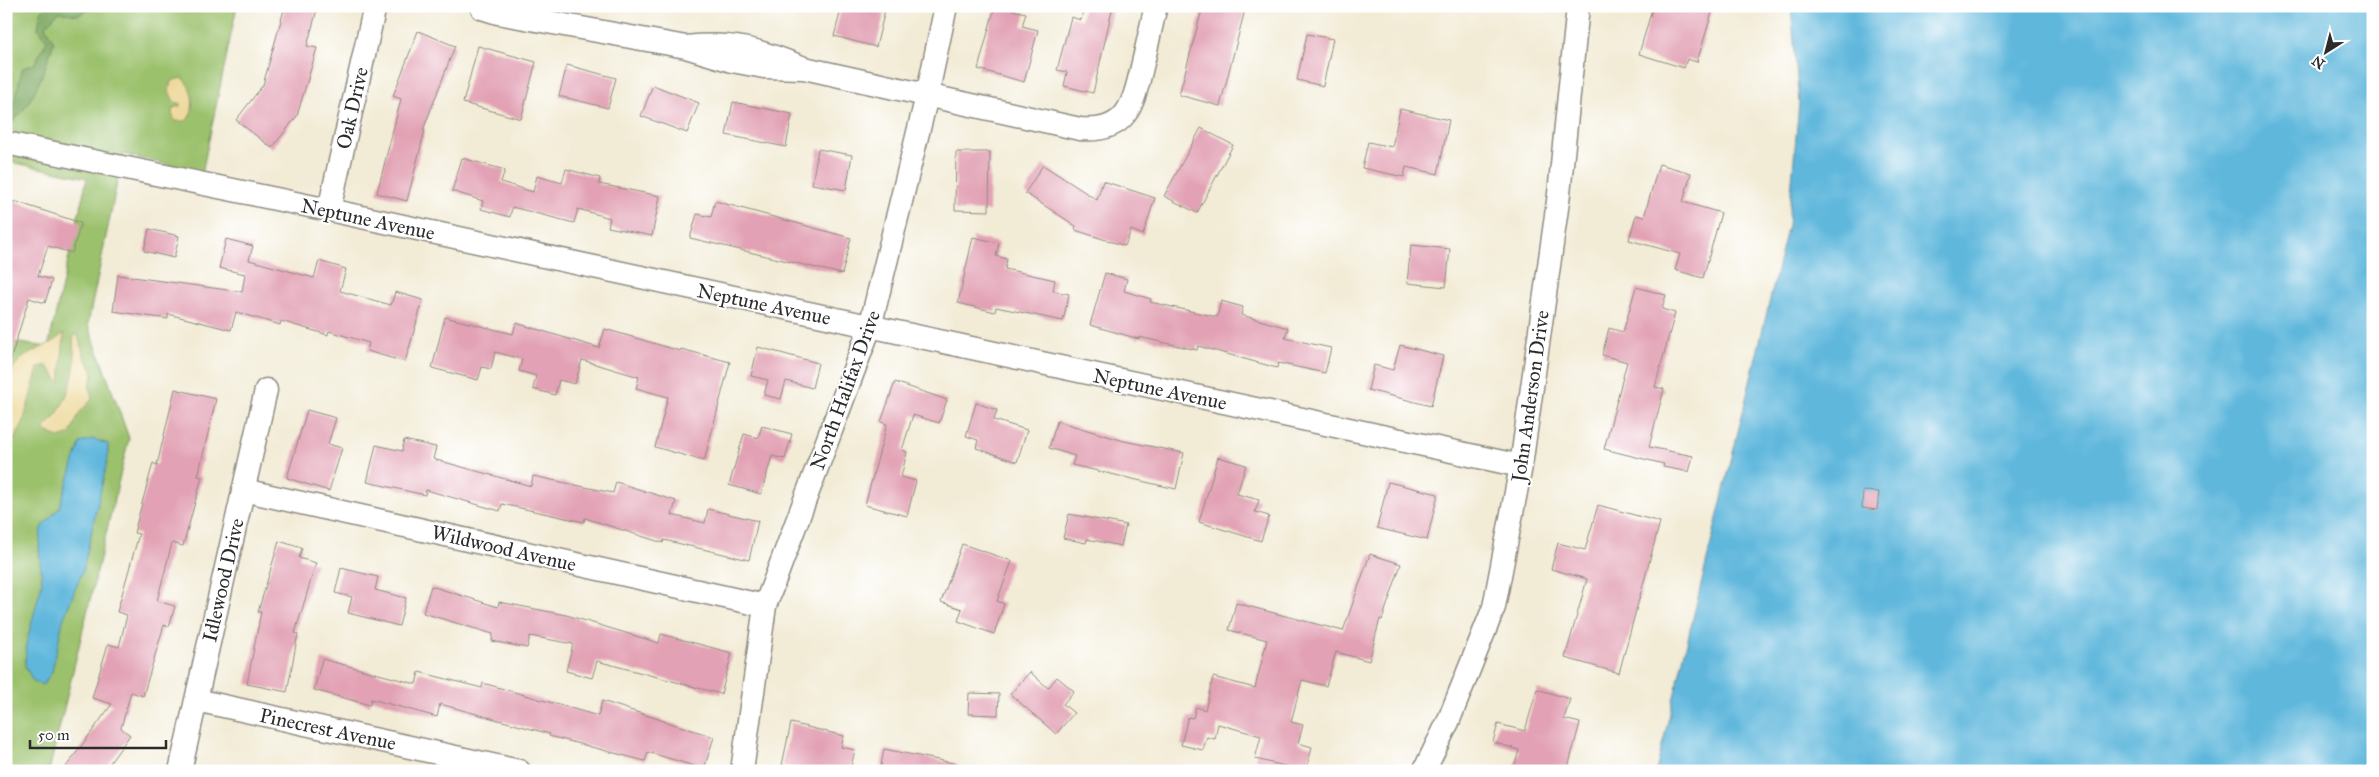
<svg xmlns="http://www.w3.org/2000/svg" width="2379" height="777" font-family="'IM FELL Great Primer',serif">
  <rect width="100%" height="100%" fill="#fff"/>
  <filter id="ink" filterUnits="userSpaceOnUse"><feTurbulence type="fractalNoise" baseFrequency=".02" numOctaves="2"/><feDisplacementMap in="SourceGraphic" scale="10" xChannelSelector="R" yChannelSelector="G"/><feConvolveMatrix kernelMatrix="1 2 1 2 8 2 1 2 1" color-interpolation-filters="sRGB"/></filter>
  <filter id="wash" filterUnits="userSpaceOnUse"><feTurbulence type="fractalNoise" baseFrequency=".0096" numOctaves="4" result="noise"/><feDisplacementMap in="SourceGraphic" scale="20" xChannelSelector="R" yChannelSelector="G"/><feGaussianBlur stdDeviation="1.12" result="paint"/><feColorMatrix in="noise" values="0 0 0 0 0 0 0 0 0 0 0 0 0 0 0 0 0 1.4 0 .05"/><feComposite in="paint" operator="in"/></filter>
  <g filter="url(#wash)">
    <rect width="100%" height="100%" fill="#f2ebd5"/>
    <path fill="#9bc16c" stroke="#63764c" d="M6 6H237L202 173 123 154 88 324 129 438 49 771H6V363L12 342 48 347 87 178 6 161Z"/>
    <path fill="#7ca760" stroke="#546946" d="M47 6H99L77 15 59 12 45 26 54 42C44 71 34 104 10 124L6 123V116C18 102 17 84 23 68L34 64 47 41 38 28 41 12Z"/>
    <path fill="#eeda9e" stroke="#8c8264" d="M182 78C193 86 197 111 186 121H175L172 114 173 108 180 106V103L174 102 169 91 171 81Z
      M64 333 60 382H58L53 372 46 365 38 368 23 423 6 453V399L11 393C4 352 40 355 64 333Z
      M75 334 78 336 84 356 92 370 93 376 89 385 92 399 80 412 70 434 59 438 43 429C62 415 73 384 75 361 75 351 71 344 75 334Z"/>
    <path fill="#5eb7dc" stroke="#447184" d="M1791 6H2373V771H1656L1788 225 1799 103Z
      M93 439 108 444V458L83 570 63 620 52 672 43 685 33 681 25 666 26 645 42 583 39 549 41 528 59 508 80 443Z"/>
    <g id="blocks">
      <path fill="#e2a1b4" d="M285 6H318L307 46 317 48 297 116 272 148 236 120 263 85Z
        M842 6H886L876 47 834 36Z
        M995 6 1026 13 1022 26 1038 30 1024 82 978 69Z
        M1084 6H1113L1093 93 1064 86 1067 72 1057 70 1071 17 1081 20Z
        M1203 6H1246L1220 106 1179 95Z
        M1653 6H1705L1713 9 1697 62 1687 59 1684 68 1639 54Z
        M418 31 455 46 423 130H425L407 201 377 193 401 99 393 96Z
        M1307 34 1333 39 1323 86 1297 80Z
        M478 46 536 62 521 119 463 103Z
        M567 65 616 78 608 108 559 96Z
        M653 85 699 103 687 133 641 116Z
        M733 102 792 114 786 147 726 135Z
        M1400 109 1449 120 1438 174 1406 167 1404 177 1362 168 1368 142 1392 147Z
        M1201 128 1233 145 1197 213 1164 196Z
        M818 149 852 155 846 190 812 184Z
        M956 152H990L989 211 955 210Z
        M462 158 505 170 501 182 533 192 537 176 562 183 566 169 600 178 599 184 660 196 652 236 608 227 610 218 578 209 574 223 512 207 510 217 481 209 483 201 452 191Z
        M1659 164 1691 173 1683 202 1721 213 1703 278 1675 270 1680 254 1629 240 1636 215 1644 217Z
        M1043 165 1097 200 1103 181 1155 198 1143 235 1131 230 1125 246 1075 230 1076 226 1025 193Z
        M14 201 81 223 72 253 48 246 38 276 52 280 45 303 29 298 10 361 6 360V223Z
        M715 201 851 238 842 274 690 238 697 214 711 217Z
        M149 229 179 236 174 258 144 251Z
        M973 237 999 243 996 256 1007 259 1005 269 1055 280 1053 291 1069 294 1063 321 996 307 995 312 958 303Z
        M226 239 253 246 249 260 314 278 319 261 346 269 340 291 391 305 395 292 423 300 405 362 367 351 369 343 329 331 328 335 281 321 280 325 236 312 231 330 168 314V319L113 311 118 275 242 292 245 274 219 268Z
        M1411 245 1450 249 1446 287 1407 283Z
        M1105 273 1127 279 1124 291 1151 299 1150 302 1217 317 1221 301 1243 307 1241 315 1288 328 1285 338 1331 348 1325 373 1278 363 1277 368 1198 346 1197 350 1139 337V339L1090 325Z
        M1636 287 1666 295 1662 309 1675 313 1655 387 1664 389 1649 447 1693 456 1689 472 1663 467 1664 464 1604 449 1627 362 1602 355 1609 328 1623 332Z
        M445 317 513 334 516 323 599 348 605 329 680 351 681 349 730 362 704 461 655 447 668 397 636 388 639 377 582 360 575 384 559 380 555 395 533 389 536 376 519 371 522 359 495 352 491 369 482 367 478 380 432 368Z
        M1400 345 1443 356 1431 406 1368 390 1374 365 1393 370Z
        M758 347 818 363 812 388 786 381 781 399 764 395 768 380 751 376Z
        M895 382 947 400 939 423 913 415 902 450 907 452 901 477 916 481 907 516 865 505 887 424 881 422Z
        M175 389 216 399 198 476 202 477 183 546 172 543 157 601 175 606 169 627 164 625 143 696 131 692 121 728 130 735 104 771H63L112 704 92 698 108 644 119 647 127 615 117 612 139 534 134 533 153 463 157 465Z
        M976 403 997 410 994 420 1027 430 1017 462 976 448 978 440 966 436Z
        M307 410 336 418 328 444 342 448 329 491 287 478Z
        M1057 421 1124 441 1184 453 1176 489 1072 465 1075 456 1049 448Z
        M762 426 792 434 785 459 772 456 761 494 729 485 744 434 758 438Z
        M404 440 436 447 433 459 531 486 533 476 613 493 616 482 676 501 672 515 705 523 708 509 758 521 749 560 664 540 663 543 585 518 584 522 502 504 500 511 426 490 425 495 367 482 376 445 402 451Z
        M1218 457 1246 465 1237 494 1259 500 1255 512 1269 516 1261 541 1199 522Z
        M1388 482 1438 494 1427 540 1377 528Z
        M1863 491 1879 492 1877 510 1862 508Z
        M1598 505 1660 522 1619 673 1565 658 1587 579 1551 569 1558 543 1585 550Z
        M1069 514 1126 525 1121 546 1087 539 1086 543 1063 538Z
        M279 541 302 548 299 558 316 563 295 633 298 634 287 692 247 684 261 612H258Z
        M962 544 1012 561 997 601 1004 604 994 634 958 621 962 609 941 602Z
        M1370 554 1401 564 1382 620 1380 619 1369 661 1336 652 1326 686 1302 680 1291 722 1303 725 1298 743 1312 747 1306 771 1255 759 1261 736 1218 724 1215 739 1207 737 1203 750 1181 745 1188 717 1193 718 1196 707 1205 710 1213 677 1255 688 1267 640 1229 630 1236 603 1343 631Z
        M341 568 378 577 375 590 406 598 399 626 348 613 352 597 335 593Z
        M431 586 498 607 499 602 566 615 659 643 661 634 732 653 721 694 597 661 592 678 566 671 573 644 530 636 527 648 492 641 493 634 423 613Z
        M322 659 416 684 419 672 482 688 483 683 598 716 602 701 714 737 704 769 648 752 645 761 549 736 550 734 440 704 437 717 371 699 370 705 314 690Z
        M1030 672 1048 688 1057 677 1074 691 1063 704 1074 713 1056 734 1010 694Z
        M1537 689 1570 699 1564 719 1580 723 1567 771H1513L1519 750 1493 742 1498 724 1525 731Z
        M969 693 999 694 998 715 968 714Z
        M791 723 844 736 841 747 855 750 850 771H805L782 765Z
        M884 749 958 764 957 771H880Z"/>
    </g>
  </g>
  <g filter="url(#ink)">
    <use href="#blocks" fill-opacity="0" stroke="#8e8b80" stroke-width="1"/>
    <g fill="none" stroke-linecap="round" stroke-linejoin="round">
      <g stroke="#8e8b80" stroke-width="25">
        <path id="minor" d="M490 6 482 8 498 13 686 47 732 61 764 67 804 68C759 50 735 42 686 47
          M804 68 1080 129C1127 133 1133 105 1142 67 1147 47 1151 26 1156 6
          M6 143 329 210 1521 466
          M329 210 375 6
          M243 490 765 606
          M196 700 519 771
          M180 771 266 390
          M742 771 765 606 870 327 927 96 946 6
          M1424 771 1448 722 1494 607 1521 466 1559 194 1578 6"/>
      </g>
      <use href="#minor" stroke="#fff" stroke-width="22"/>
    </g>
  </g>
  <g text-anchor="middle" stroke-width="4" stroke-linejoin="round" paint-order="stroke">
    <g font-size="20" fill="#2b2b2b" stroke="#fff">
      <text transform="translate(352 108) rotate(-77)" y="7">Oak Drive</text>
      <text transform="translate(368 219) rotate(12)" y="7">Neptune Avenue</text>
      <text transform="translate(764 304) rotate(12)" y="7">Neptune Avenue</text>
      <text transform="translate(1160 389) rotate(12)" y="7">Neptune Avenue</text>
      <text transform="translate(845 390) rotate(-70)" y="7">North Halifax Drive</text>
      <text transform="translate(1530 396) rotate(-82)" y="7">John Anderson Drive</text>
      <text transform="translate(504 548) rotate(13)" y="7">Wildwood Avenue</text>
      <text transform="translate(223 580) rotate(-77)" y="7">Idlewood Drive</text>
      <text transform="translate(328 729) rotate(12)" y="7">Pinecrest Avenue</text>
    </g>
  </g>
  <rect width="2379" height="777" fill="none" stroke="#fff" stroke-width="25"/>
  <g transform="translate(2326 52) rotate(216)" stroke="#ffffff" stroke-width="4" paint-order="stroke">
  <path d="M0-4L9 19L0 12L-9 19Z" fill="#2b2b2b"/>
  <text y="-8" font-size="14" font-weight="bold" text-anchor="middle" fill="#2b2b2b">N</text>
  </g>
  <path d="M30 740v8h136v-8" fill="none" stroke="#2b2b2b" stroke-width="2.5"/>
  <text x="38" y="740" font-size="15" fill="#2b2b2b" stroke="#ffffff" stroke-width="4" paint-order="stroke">50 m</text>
</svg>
